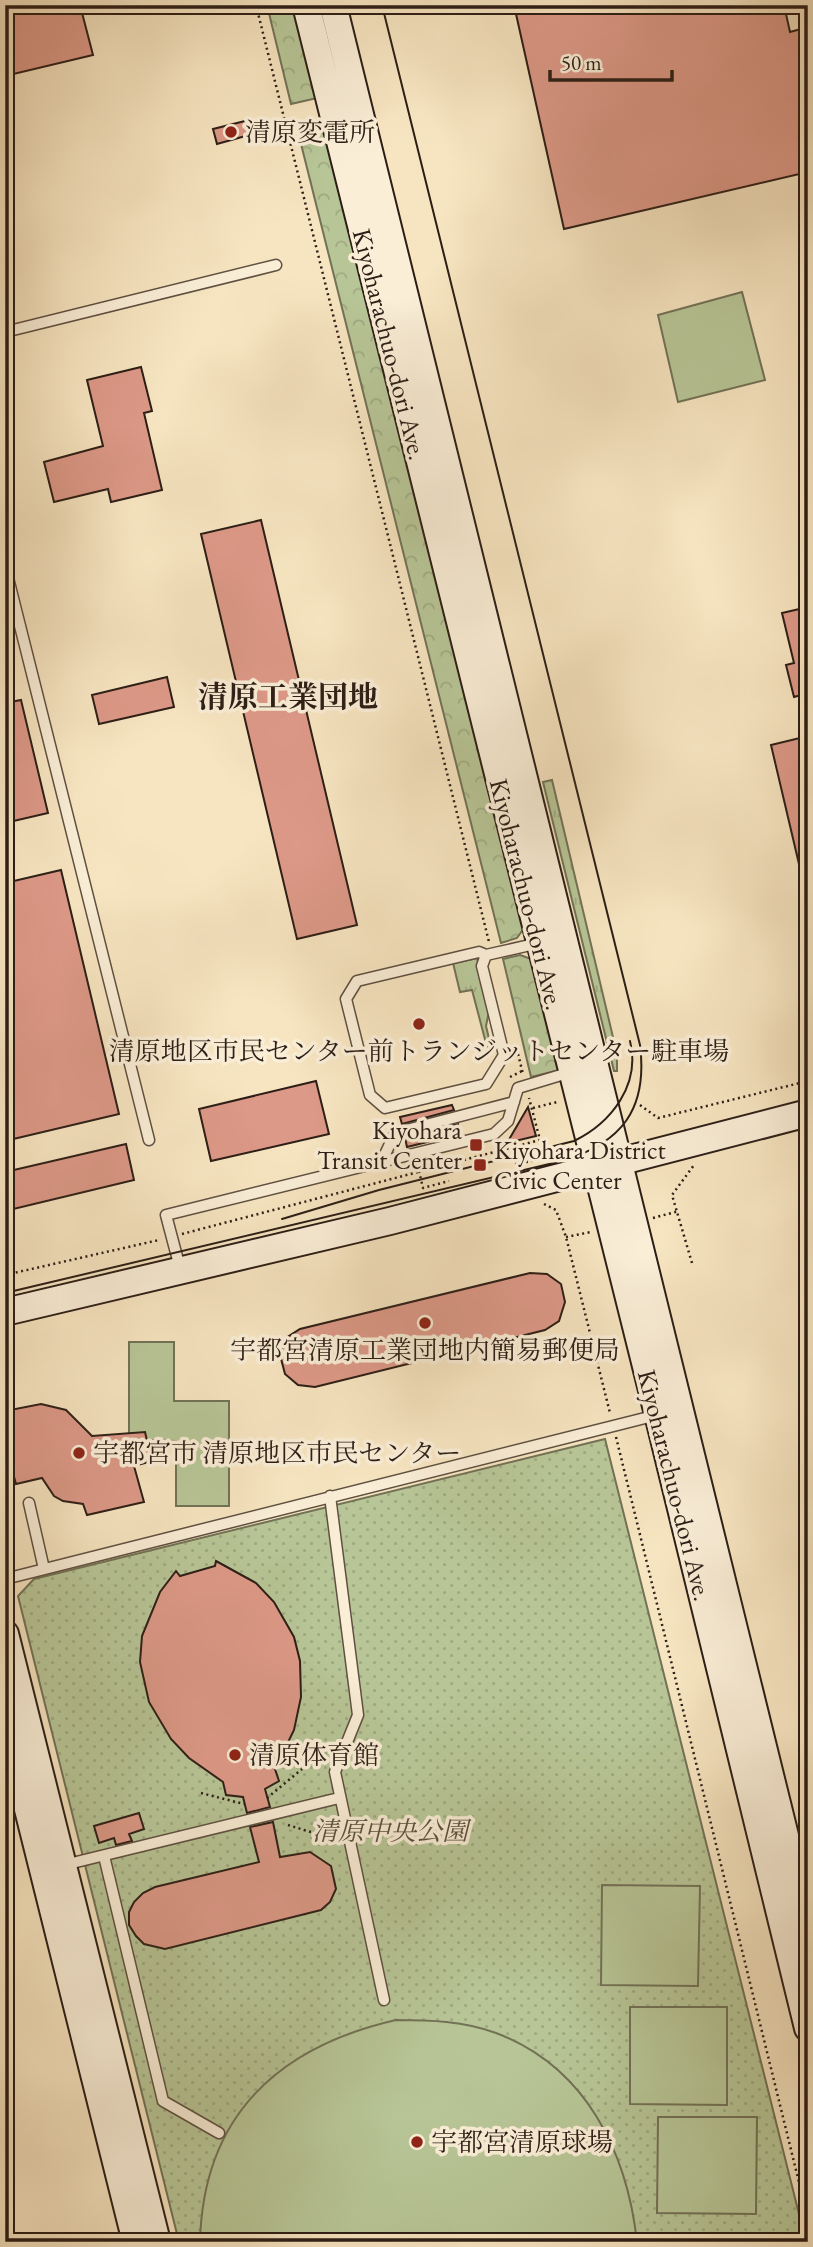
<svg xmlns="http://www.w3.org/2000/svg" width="813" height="2247" font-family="'EB Garamond','Noto Serif JP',serif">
  <defs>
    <pattern id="grass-tufts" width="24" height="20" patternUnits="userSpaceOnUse" patternTransform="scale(1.75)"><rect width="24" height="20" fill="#b8c697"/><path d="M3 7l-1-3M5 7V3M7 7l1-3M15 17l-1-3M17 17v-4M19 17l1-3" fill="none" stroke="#9eaa81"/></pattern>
    <pattern id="forest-crowns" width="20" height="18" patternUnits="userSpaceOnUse" patternTransform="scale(1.75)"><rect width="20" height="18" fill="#b8c697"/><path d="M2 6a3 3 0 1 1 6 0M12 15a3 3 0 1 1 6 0" fill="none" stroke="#9eaa81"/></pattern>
    <pattern id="park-dots" width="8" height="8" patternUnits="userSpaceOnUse" patternTransform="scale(1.75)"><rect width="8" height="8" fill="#b8c697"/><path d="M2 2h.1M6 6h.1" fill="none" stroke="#9eaa81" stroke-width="1.8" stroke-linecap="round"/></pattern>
  </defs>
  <rect width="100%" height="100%" fill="#f7e5c1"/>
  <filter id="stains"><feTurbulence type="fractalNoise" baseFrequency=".00286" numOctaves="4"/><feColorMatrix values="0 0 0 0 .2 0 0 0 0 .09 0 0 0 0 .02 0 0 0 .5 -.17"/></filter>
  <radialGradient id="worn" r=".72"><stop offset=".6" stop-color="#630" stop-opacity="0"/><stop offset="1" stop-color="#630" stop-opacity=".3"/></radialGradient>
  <path fill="url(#grass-tufts)" stroke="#727256" stroke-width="2" d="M552 780 617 1054V1071H614L543 782Z
    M477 958 489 1011 486 1026 490 1043 487 1047 472 990 460 992 453 963Z"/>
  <path fill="url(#forest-crowns)" stroke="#727256" stroke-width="2" d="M267 5H294L317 98 291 104Z
    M325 129 524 928 517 938 501 943 299 136Z
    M520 955 534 960 560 1070 531 1077 503 959Z"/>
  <path fill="url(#park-dots)" stroke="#727256" stroke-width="2" d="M605 1439 806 2242H179L18 1596 34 1579Z"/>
  <path fill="#b8c697" stroke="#727256" stroke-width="2" d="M742 292 765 380 678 402 658 315Z
    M129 1342H174V1401H229V1506H176V1441L129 1440Z
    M602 1885 700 1886 698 1986 601 1985Z
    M630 2007H727V2105L630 2104Z
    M396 2020C429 2020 464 2021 496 2033 586 2067 627 2152 637 2242H200C203 2116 278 2047 396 2020Z
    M658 2117H757L756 2214 657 2213Z
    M690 2235H786V2242H690Z"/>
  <path fill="#d98" stroke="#2c1e16" stroke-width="2" d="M5 5H80L93 55 5 76Z
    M514 5H784L790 32 808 27V172L564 229Z
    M245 121 249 135 217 144 213 129Z
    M141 367 152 411 144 413 162 490 111 502 108 489 54 502 44 462 103 446 87 380Z
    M261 520 357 925 297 939 201 534Z
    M808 607V693L794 697 786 665 794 663 782 613Z
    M167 677 174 707 99 724 92 695Z
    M21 700 48 813 5 823V703Z
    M808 736V880L803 881 771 745Z
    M61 870 119 1114 5 1141V883Z
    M316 1081 329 1134 211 1161 199 1109Z
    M452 1105 454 1110 402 1124 400 1117Z
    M528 1107 536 1136 507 1143Z
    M458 1124 460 1134 407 1147 405 1138Z
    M126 1144 134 1180 5 1211V1172Z
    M530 1273 547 1274 561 1284 565 1302 559 1321 545 1330 315 1387 298 1385 285 1374 280 1355 286 1338 300 1329Z
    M41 1404 66 1410 92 1436 145 1432 152 1461 134 1466 144 1502 87 1515 83 1504 63 1501 54 1496 42 1478 16 1484 5 1444V1411Z
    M216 1561 256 1583 274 1602 294 1637 300 1661 301 1697 294 1730 275 1769 279 1781 265 1789 270 1807 247 1813 243 1797 226 1795 223 1782 189 1758 171 1739 149 1702 140 1662 142 1636 160 1592 176 1571 180 1576 215 1566Z
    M139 1813 144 1829 129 1834 132 1841 116 1845 114 1838 99 1843 94 1826Z
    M273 1822 280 1857 310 1852 331 1866 336 1889 330 1902 321 1910 165 1949 144 1944 136 1936 129 1925V1912L134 1902 143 1893 155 1887 259 1862 250 1827Z"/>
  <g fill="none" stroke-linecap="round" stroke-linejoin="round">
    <g stroke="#5f5041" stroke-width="13">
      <path id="lane" d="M5 332 276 265
        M5 566 149 1140
        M486 955 482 966 504 1055 486 1084 385 1108 370 1095 346 999 357 981 479 952 486 955 539 943
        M381 1163 395 1133 514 1102
        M180 1268 166 1215 494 1134 508 1121 518 1088 571 1072
        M330 1496 358 1715 335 1772 384 2000
        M29 1503 44 1569
        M5 1579 657 1415
        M104 1856 163 2101 219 2133
        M64 1865 339 1798"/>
    </g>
    <g stroke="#2c1e16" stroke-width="30">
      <path id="secondary" d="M306 5 658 1414 808 2028
        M333 5 808 1929
        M5 1312 390 1221 808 1113
        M5 1634 157 2242
        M5 1717 136 2242"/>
    </g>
    <path stroke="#2c1e16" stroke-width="2.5" stroke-dasharray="2 3.5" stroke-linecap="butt" d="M256 5 489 942
      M518 1054 523 1074
      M510 1077 522 1071
      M640 1105 658 1118 808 1081
      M533 1108 557 1102
      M515 1164 537 1160
      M419 1171 423 1188 449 1181
      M544 1204 556 1210 566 1237 610 1413
      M653 1218 679 1211
      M182 1234 540 1140 529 1098
      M566 1237 591 1232
      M692 1263 672 1195 694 1165
      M5 1275 159 1240
      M616 1437 808 2219
      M201 1793 244 1804
      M267 1798 302 1769
      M288 1825 314 1833"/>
    <use href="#lane" stroke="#faeed7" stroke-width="10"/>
    <use href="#secondary" stroke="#faeed7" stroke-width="26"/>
    <path stroke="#2c1e16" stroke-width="2" d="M282 1219 379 1190 574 1141C611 1123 641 1085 630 1041
      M5 1293 562 1161C622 1143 648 1109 640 1045L382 5"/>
  </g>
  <g fill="#8f2418" stroke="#faeed7" stroke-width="2.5">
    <circle cx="231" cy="132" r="7"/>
    <circle cx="419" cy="1024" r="7"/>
    <rect x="469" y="1138" width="14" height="14" rx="3.5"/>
    <rect x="473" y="1158" width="14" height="14" rx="3.5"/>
    <circle cx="425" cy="1323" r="7"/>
    <circle cx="79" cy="1453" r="7"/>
    <circle cx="235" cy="1755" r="7"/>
    <circle cx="417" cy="2142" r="7"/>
  </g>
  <g text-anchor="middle" stroke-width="7" stroke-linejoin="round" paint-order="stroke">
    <g font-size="26" fill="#2c1e16" stroke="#faeed7" text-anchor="start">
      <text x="245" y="141">清原変電所</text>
      <text x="419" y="1060" text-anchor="middle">清原地区市民センター前トランジットセンター駐車場</text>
      <text x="462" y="1139" text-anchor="end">Kiyohara<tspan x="462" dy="30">Transit Center</tspan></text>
      <text x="494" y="1159">Kiyohara District<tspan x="494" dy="30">Civic Center</tspan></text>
      <text x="425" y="1359" text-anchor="middle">宇都宮清原工業団地内簡易郵便局</text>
      <text x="93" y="1462">宇都宮市 清原地区市民センター</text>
      <text x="249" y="1764">清原体育館</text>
      <text x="431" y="2151">宇都宮清原球場</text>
    </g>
    <g font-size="26" fill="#2c1e16" stroke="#faeed7">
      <text transform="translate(390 344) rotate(76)" y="9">Kiyoharachuo-dori Ave.</text>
      <text transform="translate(527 894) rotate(76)" y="9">Kiyoharachuo-dori Ave.</text>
      <text transform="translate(675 1485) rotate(76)" y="9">Kiyoharachuo-dori Ave.</text>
    </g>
    <g font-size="26" font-style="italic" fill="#56503d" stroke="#faeed7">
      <text x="390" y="1840">清原中央公園</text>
    </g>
    <g font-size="30" font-weight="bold" fill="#2c1e16" stroke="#faeed7">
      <text x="288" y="707">清原工業団地</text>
    </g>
  </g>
  <rect width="813" height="2247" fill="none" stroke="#f7e5c1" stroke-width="28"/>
  <rect x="7" y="7" width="799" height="2233" fill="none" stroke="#2c1e16" stroke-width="3.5"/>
  <rect x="14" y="14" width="785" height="2219" fill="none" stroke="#2c1e16" stroke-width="2"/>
  <path d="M550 70v10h122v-10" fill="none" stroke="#2c1e16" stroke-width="3.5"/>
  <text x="561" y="70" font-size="21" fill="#2c1e16" stroke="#faeed7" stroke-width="5" paint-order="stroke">50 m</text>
  <rect width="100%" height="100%" filter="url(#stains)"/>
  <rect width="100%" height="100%" fill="url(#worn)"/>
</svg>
